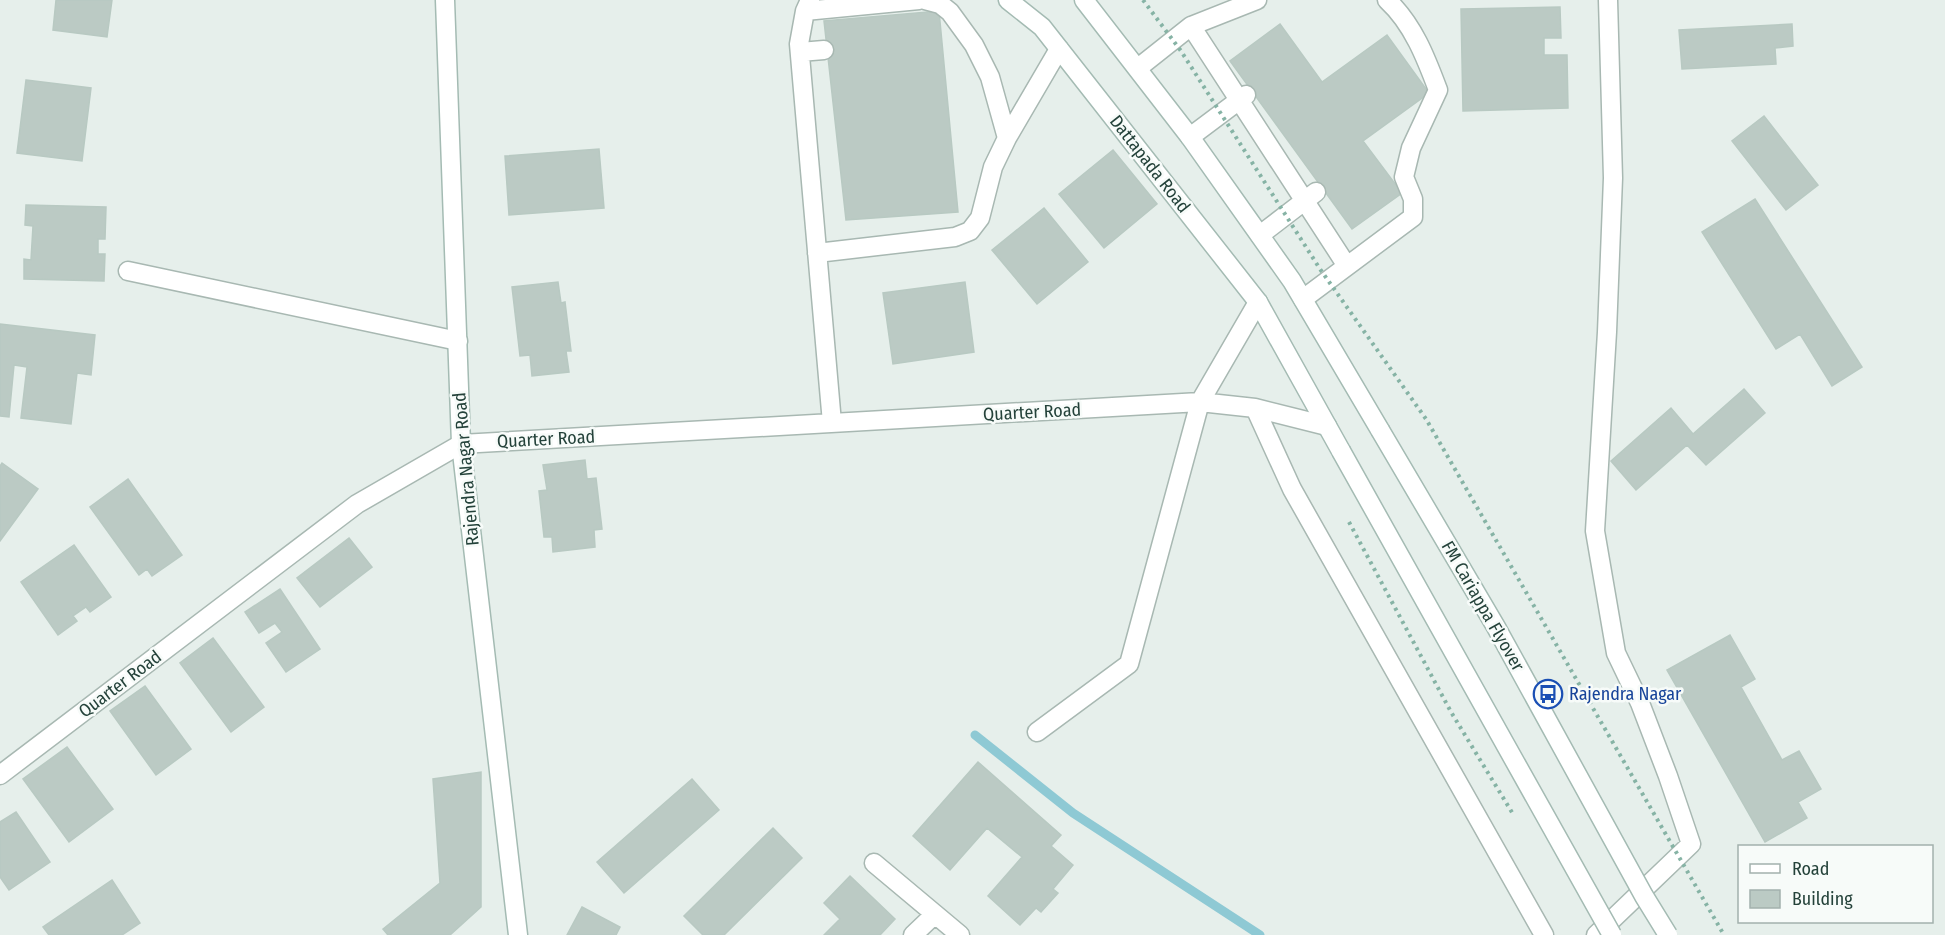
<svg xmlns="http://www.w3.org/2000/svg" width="1945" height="935" font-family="'Fira Sans Condensed',sans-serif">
  <rect width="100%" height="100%" fill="#e6efeb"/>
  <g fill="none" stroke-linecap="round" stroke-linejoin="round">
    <path stroke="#8ec9d4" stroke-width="9" d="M975 735 1073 813 1260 935"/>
  </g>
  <path fill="#bbcac4" stroke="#b8c9c2" stroke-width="1.5" d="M56 0H112L107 37 53 30Z
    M1560 7 1561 38H1544V55H1567L1568 108 1463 111 1461 9Z
    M939 11 958 212 846 220 824 21Z
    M1280 24 1322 82 1387 35 1429 93 1363 141 1402 193 1352 229 1230 61Z
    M1792 24 1793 46 1775 48 1776 64 1682 69 1679 30Z
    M26 80 91 88 82 161 17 153Z
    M1764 116 1818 185 1786 210 1732 141Z
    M599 149 604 208 509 215 505 156Z
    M1113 150 1157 204 1104 248 1059 194Z
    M1755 199 1862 367 1832 386 1800 334 1776 349 1702 232Z
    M26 205 106 207 105 239H98V254H105L104 281 24 279V259L31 260 33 226 25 225Z
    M1044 208 1088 262 1037 304 992 250Z
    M558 282 561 303 565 302 571 351H566L569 372 532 376 530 355 520 356 512 287Z
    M965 282 974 352 893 364 883 293Z
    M0 324 95 335 91 375 77 373 71 424 21 418 27 367 14 365 9 417 0 416Z
    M1744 389 1765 413 1706 465 1687 445 1636 490 1611 461 1671 408 1693 434Z
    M585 460 587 479 596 478 602 529 594 530 595 547 553 552 552 537H544L539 491 547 490 543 465Z
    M2 463 38 489 0 541V466Z
    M128 479 182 555 152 576 147 569 139 575 90 507Z
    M349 538 372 567 320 607 297 578Z
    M74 545 111 597 90 612 86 607 73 616 77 621 58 635 21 582Z
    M280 589 320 649 286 672 266 643 282 632 275 623 259 633 245 612Z
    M1730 635 1755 679 1741 687 1782 760 1799 751 1821 789 1798 802 1807 818 1765 842 1667 670Z
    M213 638 264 707 231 732 180 663Z
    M145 686 191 749 156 775 110 711Z
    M67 747 113 809 69 842 23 779Z
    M978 762 1061 835 1051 846 1073 865 1053 889 1058 893 1041 912 1036 908 1020 925 988 896 1022 857 987 828 950 870 913 836Z
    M481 772V907L450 935H388L383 929 440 883 433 779Z
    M692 779 719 810 624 893 597 862Z
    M16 812 50 862 9 890 0 877V822Z
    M773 828 802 858 724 935H703L684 916Z
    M850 876 895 919 880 935H824L840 919 824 903Z
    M112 880 140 923 122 935H49L43 927Z
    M582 907 620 927 616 935H567Z"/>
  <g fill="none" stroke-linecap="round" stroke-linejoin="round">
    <g stroke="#a8b8b2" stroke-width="21">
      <path id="street" d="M810 0 805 11 799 44 832 423
        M925 0 940 4 950 12 974 45 990 77 1007 138
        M805 11 919 0
        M1191 26 1347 266
        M800 52 824 50
        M1138 68 1191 26 1257 0
        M1190 137 1246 95
        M1260 235 1316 192
        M817 253 955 237 970 231 980 218 993 167 1007 138 1059 49
        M128 271 458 341
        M1303 299 1413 217V199L1404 177 1411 148 1438 90C1426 58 1413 24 1387 0
        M1255 408 1292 489 1544 935
        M1037 732 1129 664 1200 402 1258 302
        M0 775 357 504 461 444 1200 402 1255 408 1327 426
        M874 863 960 935
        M913 935 935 914
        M1596 935 1691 844 1668 776 1640 703 1616 653 1595 531 1607 332 1613 178 1608 0"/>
    </g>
    <g stroke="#a4bbb3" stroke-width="21">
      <path id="secondary" d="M445 0 461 444 518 935
        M1008 0 1042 27 1258 302 1341 451
        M1084 0 1190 137 1292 281 1380 430"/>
    </g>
    <path stroke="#86b3a5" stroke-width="4" stroke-dasharray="3 4.5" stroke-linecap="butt" d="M1349 522 1451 712 1513 814"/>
    <use href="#street" stroke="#fff" stroke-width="18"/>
    <use href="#secondary" stroke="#fff" stroke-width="18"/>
    <g stroke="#a4bbb3" stroke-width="21" stroke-linecap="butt">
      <path id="secondary-bridge" d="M1380 430 1496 627 1644 896 1668 935
        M1341 451 1612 935"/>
    </g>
    <path stroke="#86b3a5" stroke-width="4" stroke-dasharray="3 4.5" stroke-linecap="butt" d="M1143 0 1181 51 1320 269 1426 419 1724 935"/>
    <use href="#secondary-bridge" stroke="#fff" stroke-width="18"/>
  </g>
  <defs>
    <g id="bus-ring" transform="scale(1.5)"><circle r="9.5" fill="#f7fbf9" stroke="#1a4fb4" stroke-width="1.5"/><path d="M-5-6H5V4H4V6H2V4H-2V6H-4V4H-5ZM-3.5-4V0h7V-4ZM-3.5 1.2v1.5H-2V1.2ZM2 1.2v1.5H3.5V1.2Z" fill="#1a4fb4"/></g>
  </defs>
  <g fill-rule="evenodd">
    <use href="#bus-ring" x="1548" y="694"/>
  </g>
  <g text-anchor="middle" stroke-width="5" stroke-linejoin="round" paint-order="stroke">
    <g font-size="18" fill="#24423a" stroke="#f7fbf9">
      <text transform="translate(1150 164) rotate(52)" y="6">Dattapada Road</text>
      <text transform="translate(1032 412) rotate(-3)" y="6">Quarter Road</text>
      <text transform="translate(546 439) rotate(-3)" y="6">Quarter Road</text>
      <text transform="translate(466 469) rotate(-95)" y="6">Rajendra Nagar Road</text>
      <text transform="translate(1483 606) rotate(60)" y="6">FM Cariappa Flyover</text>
      <text transform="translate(120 684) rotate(-37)" y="6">Quarter Road</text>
    </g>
    <g font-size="18" fill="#164399" stroke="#f7fbf9" text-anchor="start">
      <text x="1569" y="700">Rajendra Nagar</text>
    </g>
  </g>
  <rect x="1738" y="845" width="195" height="78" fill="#f7fbf9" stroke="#a3b1ad" stroke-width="1.5"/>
  <rect x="1750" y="864" width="30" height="9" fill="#ffffff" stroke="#a3b1ad" stroke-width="1.5"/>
  <text x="1792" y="875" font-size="18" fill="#24423a">Road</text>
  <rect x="1750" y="890" width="30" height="18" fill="#bbcac4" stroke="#a3b1ad" stroke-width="1.5"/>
  <text x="1792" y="905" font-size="18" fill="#24423a">Building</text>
</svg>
